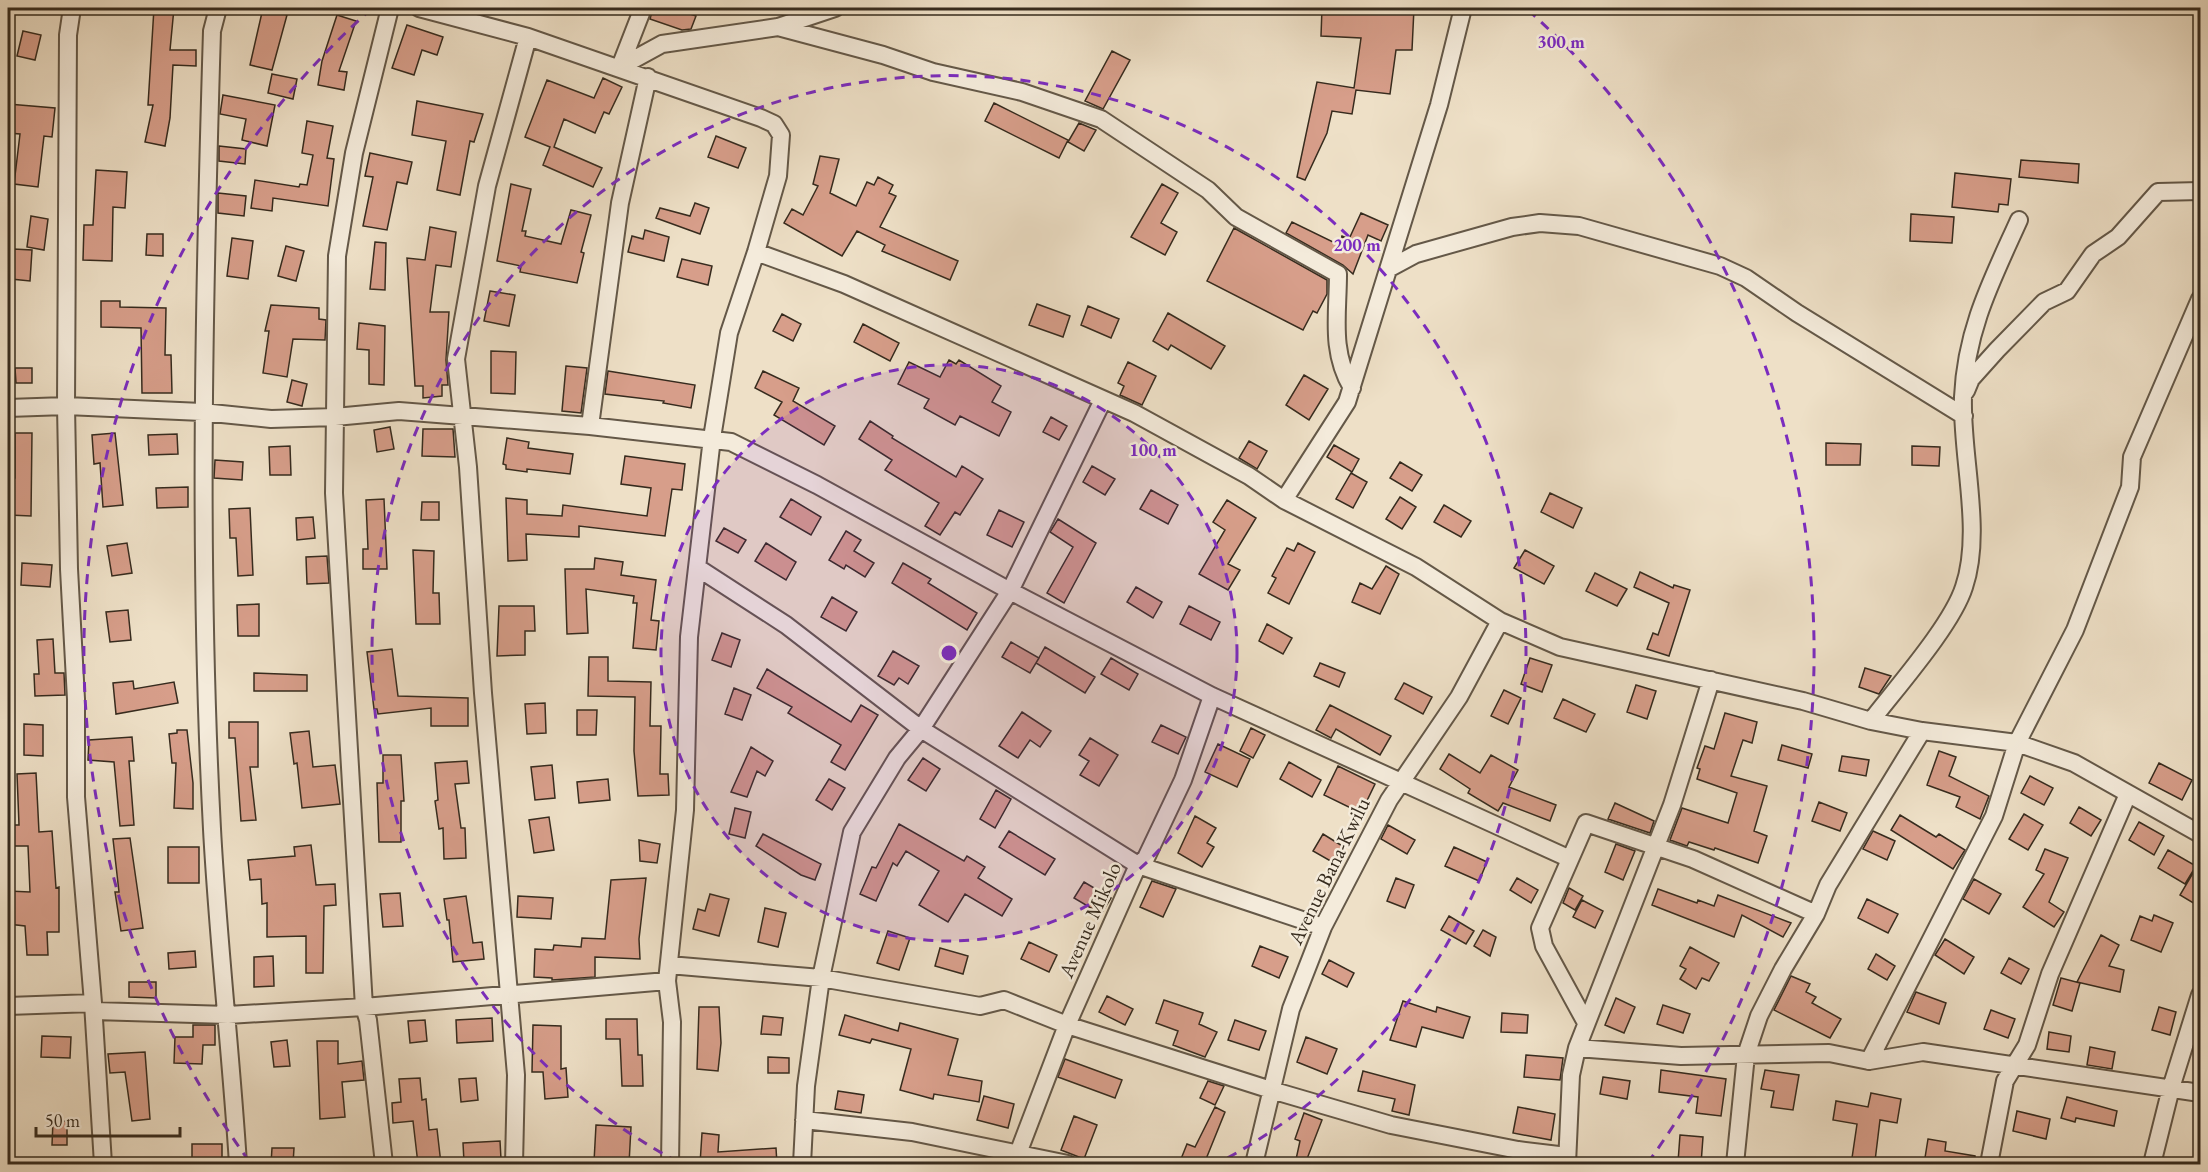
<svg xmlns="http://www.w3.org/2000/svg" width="2208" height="1172" font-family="'EB Garamond',serif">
  <rect width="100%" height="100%" fill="#eee0c7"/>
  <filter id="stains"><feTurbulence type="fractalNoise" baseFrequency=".00333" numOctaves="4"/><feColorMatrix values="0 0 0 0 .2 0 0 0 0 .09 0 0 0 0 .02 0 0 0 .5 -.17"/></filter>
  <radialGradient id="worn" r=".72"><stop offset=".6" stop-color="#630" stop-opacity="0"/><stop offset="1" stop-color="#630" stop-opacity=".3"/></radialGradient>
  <path fill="#d79e8a" stroke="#362b1e" stroke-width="1.5" d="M154 8H174L170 50H196V66L173 65 170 118 165 146 145 142 153 105H148Z
    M263 8 287 15 272 70 250 65Z
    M653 8H673L696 16 691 29 682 30 650 19Z
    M1322 8H1414L1412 50H1396L1390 94 1356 90 1352 114 1332 111 1327 133 1305 180 1297 177 1317 82 1354 88 1361 38 1321 36Z
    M337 15 356 21 339 71 347 72 344 90 318 85 322 61Z
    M407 25 443 37 437 55 422 50 414 75 392 68Z
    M23 31 41 35 35 60 17 56Z
    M1112 51 1130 60 1103 109 1085 101Z
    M272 74 297 79 293 99 268 93Z
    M603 78 622 87 609 114 604 112 595 133 564 119 554 147 602 168 593 187 543 165 550 147 525 137 547 80 594 98Z
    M223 95 275 105 267 146 242 140 246 119 220 114Z
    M417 101 483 114 474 142 470 141 460 195 437 190 446 141 412 135Z
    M994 103 1068 140 1059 158 985 121Z
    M8 104 55 108 52 137 44 136 38 187 14 184 20 134 8 133Z
    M307 121 333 126 327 158 334 159 328 206 273 198 272 211 251 208 255 180 299 187 300 184 307 185 313 155 302 153Z
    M1079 123 1096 130 1084 151 1068 142Z
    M716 136 746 148 738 168 708 157Z
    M219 146 246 149 245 164 219 161Z
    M370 153 412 162 407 184 397 182 387 230 363 226 373 177 365 176Z
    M820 156 839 159 830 193 856 206 867 182 874 185 878 177 893 185 889 193 896 196 880 227 958 261 950 280 882 251 885 245 857 231 842 256 784 223 792 209 803 215 818 186 813 184Z
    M2021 160 2079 164 2078 183 2019 177Z
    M96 170 127 172 125 208 113 207 112 261 83 260 84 225H93Z
    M1955 173 2011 179 2008 205 1999 204 1998 212 1952 207Z
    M511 184 531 189 522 231H526L525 236 561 244 571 210 591 215 581 252 584 253 577 283 520 272 521 266 497 261Z
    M1162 184 1178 193 1161 223 1177 232 1165 255 1131 237Z
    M218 193 246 196 244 216 218 213Z
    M695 203 709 208 700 234 656 218 660 208 690 216Z
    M1361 213 1388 225 1381 241 1368 235 1353 274 1343 265 1286 233 1292 222 1339 245 1342 236 1349 239Z
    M1911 214 1954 217 1952 243 1910 241Z
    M31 216 48 219 44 250 27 247Z
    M430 227 456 232 451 267 436 265 430 312H449L446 360 448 385H442V396L423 398V386H415L407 258 425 260Z
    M1234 228 1327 280V294L1317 313 1313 311 1303 330 1207 281Z
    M645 230 669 237 664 261 628 252 632 236 643 239Z
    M147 234H163V256L146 255Z
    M232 238 253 241 248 279 227 276Z
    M375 242 386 243 385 290 370 289Z
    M286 246 304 251 296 281 278 276Z
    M13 249 32 250 30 281 11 279Z
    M682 259 712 266 708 285 677 277Z
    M490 291 515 295 509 326 484 321Z
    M101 301H120V307L166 308 165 355H171L172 393H142L141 328 101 327Z
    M1037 304 1070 316 1063 337 1029 325Z
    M271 305 319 308V319L326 320 325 340 293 339 287 377 263 373 269 331H265Z
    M1088 306 1119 319 1111 338 1081 325Z
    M1168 313 1225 346 1211 369 1171 345 1168 350 1153 341Z
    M782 314 801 324 793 341 773 331Z
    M359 323 385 326 384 385 369 384V350L357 349Z
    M863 324 899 343 890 361 854 342Z
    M491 351 516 352 515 394 491 393Z
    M949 360 956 364 959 360 1001 386 992 402 1011 412 999 436 960 416 955 425 924 408 929 399 898 384 909 362 940 377Z
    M1128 362 1156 376 1142 405 1120 395 1124 386 1118 383Z
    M566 366 587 368 581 413 562 411Z
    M15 368H32V383H16Z
    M608 371 695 385 691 408 663 403 664 401 605 394Z
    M763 371 799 388 793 401 835 426 824 445 774 415 782 402 755 388Z
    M1304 375 1328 389 1309 420 1286 405Z
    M292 380 307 384 302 406 287 402Z
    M1051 417 1067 426 1059 440 1043 432Z
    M870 421 893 436 892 438 956 477 962 466 983 479 960 515 955 512 940 535 925 526 939 503 885 470 892 460 859 439Z
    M390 427 394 449 377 452 374 430Z
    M423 429H453L455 457 422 456Z
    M15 433H32L31 516 9 515 10 478H15Z
    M115 433 123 505 103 507 100 463 94 464 92 435Z
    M177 434 178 454 149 455 148 435Z
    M507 438 529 442 528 448 573 454 570 474 527 469V472L506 469V465L503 464Z
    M1249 441 1267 451 1257 469 1239 458Z
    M1826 443 1861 444 1860 465H1826Z
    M1334 445 1359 459 1352 472 1327 457Z
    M290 446 291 475H270L269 447Z
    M1912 446 1940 447 1939 466 1912 465Z
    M625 456 685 464 682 490 672 489 665 536 579 526V537L526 534 527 560 508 561 506 498 527 500V514L562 516 563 505 647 516 651 488 621 484Z
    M215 460 243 462 242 480 214 478Z
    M1400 462 1422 475 1412 491 1390 478Z
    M1092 466 1115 479 1105 495 1083 482Z
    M1351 473 1367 482 1353 508 1336 499Z
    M188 487V507L157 508 156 488Z
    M1151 490 1178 505 1168 524 1140 509Z
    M1550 493 1582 508 1573 528 1541 512Z
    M1400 497 1416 507 1402 529 1386 519Z
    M384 499 387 569H363V549H368L366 500Z
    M791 499 821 517 811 535 780 517Z
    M1227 500 1256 518 1228 564 1240 570 1228 590 1199 574 1225 530 1213 522Z
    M422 502H439V520H421Z
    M1444 505 1471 521 1461 537 1434 522Z
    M250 508 253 575 238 576 236 538H230L229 509Z
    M999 510 1024 522 1012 547 987 535Z
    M313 517 315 538 297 540 296 518Z
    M1058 519 1096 543 1064 603 1047 593 1073 547 1050 532Z
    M724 528 746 540 738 553 716 541Z
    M846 531 861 540 854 551 874 563 865 577 846 565 844 569 829 560Z
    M127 543 132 573 112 576 107 546Z
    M766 543 796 562 786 580 755 561Z
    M1298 543 1315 552 1289 604 1268 593 1276 578 1272 576 1287 548 1294 551Z
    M413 550 434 551 433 593H439L440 624H416Z
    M1525 550 1554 566 1544 584 1514 568Z
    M327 556 329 583 307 584 306 557Z
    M595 558 623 562 621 575 656 580 651 620 659 621 656 650 633 648 637 603H633L634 596 586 589 588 633 567 634 565 569H594Z
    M22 563 52 565 50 587 21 585Z
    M903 563 931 579 928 583 977 613 967 630 892 583Z
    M1386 566 1399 574 1380 614 1352 602 1360 583 1372 589Z
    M1640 572 1673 588 1674 585 1690 590 1669 656 1647 649 1653 633 1658 635 1669 603 1634 587Z
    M1595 573 1627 589 1617 606 1586 591Z
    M1136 587 1162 602 1153 618 1127 602Z
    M832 597 857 612 846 631 821 617Z
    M259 604V636H238L237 605Z
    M499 606H534L535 631H525V655L497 656Z
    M1189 606 1220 622 1211 640 1180 624Z
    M128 610 131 640 110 642 106 612Z
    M1267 624 1292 638 1283 654 1259 641Z
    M722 633 740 640 731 667 712 660Z
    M53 639 55 673H64L65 695 35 696 34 674H39L37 640Z
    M1011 642 1039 658 1030 673 1002 657Z
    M1045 647 1095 677 1085 693 1036 663Z
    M392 649 398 696 468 698V726H431V708L378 714 377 709H374L367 652Z
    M893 651 919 666 908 684 899 678 894 685 878 676Z
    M589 657H608V681L651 682 650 726H661L660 774H668L669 795 638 796 634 751 635 697 588 696Z
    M1111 658 1138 674 1129 690 1101 674Z
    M1530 658 1552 665 1542 692 1521 684Z
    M1320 663 1345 673 1339 687 1314 676Z
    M1865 668 1891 676 1879 694 1859 687Z
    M767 669 851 722 861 705 878 715 845 770 831 762 841 745 788 713 792 707 757 688Z
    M254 673 307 675V691H254Z
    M133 681 134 689 174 682 178 703 116 714 113 683Z
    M1404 683 1432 697 1423 714 1395 699Z
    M1636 685 1656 691 1647 719 1627 712Z
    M734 688 751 695 742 720 725 714Z
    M1504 690 1521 698 1508 724 1491 716Z
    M1563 699 1595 714 1586 732 1554 718Z
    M545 703 546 733 527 734 525 704Z
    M1330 705 1391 736 1380 755 1336 729 1331 738 1316 730Z
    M577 710H597L596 735H577Z
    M1022 712 1051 731 1040 747 1030 740 1018 758 999 746Z
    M1725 713 1757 722 1752 743 1743 740 1731 776 1767 786 1754 831 1767 836 1758 863 1715 848 1714 850 1689 842 1687 846 1670 840 1682 808 1728 823 1737 793 1697 779 1700 769 1697 768 1705 746 1714 749Z
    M229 722H258V767H250L256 820 241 821 235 738H229Z
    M24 724 43 725V756L24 755Z
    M1161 725 1186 737 1178 754 1152 742Z
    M1251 728 1265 735 1253 758 1240 751Z
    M177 730H187L193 783V809L174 808 176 763H172L169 734 177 733Z
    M309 731 313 767 335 765 340 804 302 808 297 763 294 764 290 733Z
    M132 737 134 761H129L134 825 120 826 114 762 88 760 89 740Z
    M1090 738 1118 755 1099 786 1080 775 1089 761 1079 755Z
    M1218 744 1250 759 1237 787 1205 772Z
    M1782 745 1812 754 1808 768 1778 760Z
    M751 747 773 761 765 776 757 771 747 797 731 792Z
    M1939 751 1956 757 1949 776 1989 796 1980 819 1956 807 1960 797 1927 785Z
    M1449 754 1480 773 1491 755 1518 770 1509 787 1556 805 1550 821 1503 803 1498 811 1468 793 1470 789 1440 769Z
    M383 755H401L404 801H401V842H379L377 783H383Z
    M1842 756 1869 760 1866 776 1839 771Z
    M923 758 940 769 926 791 908 780Z
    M467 761 469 783 455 784 461 828H465L466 858 444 859 443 828 439 829 435 801 438 800 435 763Z
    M1289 762 1321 780 1312 797 1280 779Z
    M2159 763 2192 780 2182 800 2149 783Z
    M552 765 555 798 535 800 531 767Z
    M1338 766 1375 784 1361 813 1324 795Z
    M36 773 39 832 52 831 56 888 59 887V932H47L48 955H27L25 926 8 924V891L30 892 28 846H8V825H19L17 774Z
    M2030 776 2053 788 2044 805 2021 793Z
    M608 779 610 800 579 803 577 782Z
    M829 779 845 788 832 810 816 800Z
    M996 790 1011 799 995 828 980 819Z
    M1819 802 1847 813 1840 831 1812 821Z
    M1615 803 1654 821 1650 833 1608 819Z
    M2079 807 2101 820 2091 836 2070 823Z
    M735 808 751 812 745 838 729 834Z
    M2024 814 2043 825 2028 850 2009 839Z
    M1900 815 1936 837 1939 834 1965 850 1953 869 1891 830Z
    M1195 816 1216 828 1207 843 1214 847 1202 867 1178 853Z
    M549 817 554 850 534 853 529 820Z
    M2139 822 2164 836 2154 855 2129 840Z
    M899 824 964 861 967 856 985 867 978 878 1012 899 1002 916 965 894 948 922 919 905 939 871 906 851 897 866 893 863 876 901 860 894 872 867 876 868Z
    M1388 825 1415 840 1407 854 1381 839Z
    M1009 831 1055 859 1045 875 999 847Z
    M1873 831 1895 841 1887 860 1863 849Z
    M763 834 821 864 815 880 801 875 756 846Z
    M1323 834 1344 847 1334 863 1313 851Z
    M130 838 143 928 121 931 115 892H119L113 839Z
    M639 840 660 844 657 863 640 861Z
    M1616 844 1635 851 1623 880 1605 872Z
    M311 845 316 885 335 884 336 905 324 906 323 973H306V936L267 937V903L262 904 261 879 250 880 248 860 295 856 294 847Z
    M168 847H199V883H168Z
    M1454 847 1487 862 1479 881 1445 866Z
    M2045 849 2068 858 2049 902 2064 912 2054 927 2023 907 2044 874 2036 870Z
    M2168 850 2196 866 2185 884 2158 868Z
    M2200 861V907L2180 895Z
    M646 878 639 939 640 959 595 957V977L552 980V978L534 977 535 949 553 950 554 945 581 947 582 938 605 939 611 880Z
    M1396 878 1414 885 1405 908 1387 901Z
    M1517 878 1538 890 1531 903 1510 890Z
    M1974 879 2001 894 1989 914 1963 899Z
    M1152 881 1176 889 1163 917 1140 907Z
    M1084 882 1111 898 1101 914 1074 898Z
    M1569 888 1583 896 1575 910 1563 903Z
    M1658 889 1697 903 1698 900 1714 906 1718 895 1791 923 1783 937 1742 915 1734 937 1652 905Z
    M400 893 403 926 383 927 380 894Z
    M710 894 729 899 719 936 693 929 698 909 705 911Z
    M466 896 473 943 482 942 484 959 453 962 449 920H447L444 899Z
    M518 896 553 898 551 919 517 917Z
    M1867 899 1898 914 1888 933 1858 918Z
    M1582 900 1603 911 1595 928 1573 917Z
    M765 908 786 913 778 947 758 942Z
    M2154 915 2173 923 2161 952 2131 940 2140 916 2152 921Z
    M1449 916 1474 931 1466 944 1441 930Z
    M1483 930 1496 937 1490 956 1474 946Z
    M888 931 910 938 899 970 877 963Z
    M2101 935 2119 945 2109 966 2124 970 2120 992 2077 982Z
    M1945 939 1974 957 1964 974 1935 955Z
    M1029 942 1057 955 1049 972 1021 959Z
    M1260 946 1288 957 1279 978 1252 966Z
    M1690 947 1719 963 1709 981 1702 978 1696 989 1680 979 1686 969 1680 966Z
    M940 948 968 956 963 974 935 966Z
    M195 951 196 967 169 969 168 953Z
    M1876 954 1895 966 1887 980 1868 969Z
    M273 956 274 986 254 987V957Z
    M2009 958 2029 969 2021 984 2001 973Z
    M1329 960 1354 973 1347 987 1322 974Z
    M1791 976 1810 984 1806 992 1816 997 1812 1003 1841 1019 1830 1038 1774 1010Z
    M2061 978 2080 983 2072 1011 2053 1005Z
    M129 982H156V998L129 997Z
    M1916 992 1946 1003 1939 1024 1907 1012Z
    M1107 996 1133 1009 1125 1025 1099 1012Z
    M1616 998 1635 1007 1624 1033 1605 1025Z
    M1164 1000 1203 1013 1199 1024 1217 1032 1205 1057 1173 1045 1178 1031 1156 1023Z
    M1403 1001 1436 1012 1437 1007 1470 1017 1463 1038 1422 1027 1416 1047 1390 1040Z
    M1663 1005 1690 1014 1683 1033 1657 1024Z
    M699 1007H719L721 1043 718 1071 697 1069Z
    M2159 1007 2176 1012 2170 1035 2152 1030Z
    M1991 1010 2015 1019 2008 1038 1984 1029Z
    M1502 1013 1528 1015 1527 1033 1501 1032Z
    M845 1015 898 1031 900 1023 958 1039 948 1075 982 1081 979 1102 934 1094 933 1099 900 1090 911 1049 872 1039 870 1043 839 1035Z
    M763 1016 783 1018 781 1035 761 1034Z
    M492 1018 493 1041 457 1043 456 1020Z
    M606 1019H637L638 1055H642L643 1086H622L620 1039H606Z
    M425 1020 427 1041 410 1043 408 1021Z
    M1235 1020 1266 1031 1259 1050 1228 1040Z
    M193 1025H215V1045H203L202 1064 174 1063 175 1037H193Z
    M533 1025 561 1026V1069L566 1068 568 1097 545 1099 543 1072H532Z
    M2049 1032 2071 1036 2069 1052 2047 1049Z
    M42 1036 71 1037 70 1058 41 1057Z
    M1306 1037 1337 1049 1327 1074 1297 1062Z
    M287 1040 290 1066 274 1067 271 1042Z
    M317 1041H338V1064L362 1061 364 1080 342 1082 345 1117 320 1119Z
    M2090 1047 2115 1052 2112 1069 2087 1065Z
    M145 1052 150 1119 132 1121 125 1072 110 1073 108 1054Z
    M1526 1055 1563 1058 1560 1080 1524 1077Z
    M768 1057 789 1058V1073H768Z
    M1065 1059 1122 1080 1115 1098 1058 1077Z
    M1661 1070 1726 1079 1721 1116 1696 1113 1698 1097 1659 1092Z
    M1765 1070 1799 1075 1793 1110 1771 1107 1774 1091 1761 1089Z
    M1363 1071 1415 1085 1409 1115 1392 1111 1395 1099 1358 1091Z
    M1603 1077 1630 1081 1627 1099 1600 1094Z
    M420 1078 422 1100 426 1099 429 1130 437 1129 441 1164H418L413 1121 393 1123 392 1103 401 1102 399 1079Z
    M476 1078 478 1100 461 1102 459 1079Z
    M1208 1081 1224 1086 1215 1105 1200 1098Z
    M838 1091 864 1095 861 1113 835 1109Z
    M1871 1093 1901 1099 1897 1123 1880 1120 1875 1161 1852 1158 1857 1124 1833 1120 1836 1101 1868 1107Z
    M984 1096 1014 1104 1008 1128 977 1120Z
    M2067 1097 2117 1111 2114 1126 2076 1118 2075 1122 2061 1118Z
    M1215 1107 1225 1112 1204 1164H1179L1187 1144 1195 1147Z
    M1518 1107 1555 1114 1551 1140 1513 1133Z
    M2017 1111 2050 1119 2046 1139 2013 1131Z
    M1304 1113 1322 1120 1305 1164H1295L1300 1141 1295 1139Z
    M1074 1116 1097 1125 1084 1159 1061 1150Z
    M53 1121H67V1145H52Z
    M596 1125 631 1127 629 1164 594 1162Z
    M702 1133 719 1135 718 1152 776 1148 777 1164H700Z
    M1680 1135 1703 1137 1701 1164 1678 1162Z
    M1928 1139 1946 1142 1945 1151 1975 1156V1164H1924Z
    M500 1141 501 1159 464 1162 463 1143Z
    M192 1144H222V1164H192Z
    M272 1148H294L293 1164H271Z"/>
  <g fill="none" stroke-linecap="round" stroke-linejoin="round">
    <g stroke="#645848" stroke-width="20">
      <path id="street" d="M72 8 68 35 66 406 69 569 76 699V797L93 1003 103 1164
        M218 8 212 31C204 297 198 563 212 829 218 941 231 1053 238 1164
        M419 8 528 37 761 118 774 124 781 135 778 176 756 252 729 333 712 438 689 637 685 810 667 981 672 1022 670 1164
        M778 27 883 55 933 72 1022 92 1101 119 1208 190 1236 217 1338 274C1338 314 1330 351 1352 388
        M620 67 662 44 778 27 835 8
        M620 67 643 8
        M756 252 844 284 1134 413 1249 476 1284 500 1416 567 1500 621 1560 647 1803 701 1871 721 1922 731 2017 743 2074 763 2200 834
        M1390 268 1416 254 1512 227 1540 223 1579 226 1720 266 1746 278 1797 313 1964 416
        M1966 391 1971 379 1997 350 2044 302 2067 291 2093 254 2118 237 2158 192 2200 191
        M8 408 66 406 202 412 271 419 335 417 399 411 590 426 731 442 817 485 1010 591 1212 696 1568 858
        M590 426 620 203 648 77
        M1284 500 1347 402 1439 105 1463 8
        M698 568 786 625 921 729 1138 865 1323 927
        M1871 721C1897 687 1952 625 1964 587 1983 531 1961 456 1963 397 1966 329 1992 280 2019 220
        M669 965 821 978 980 1006 1004 1000 1067 1025 1271 1090 1391 1125 1518 1150 1567 1156
        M8 1006 93 1003
        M94 1011 228 1015 364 1007 667 981
        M1585 1021 1544 946 1540 928 1586 823 1693 859 1816 914
        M1577 1048 1681 1056 1829 1053 1869 1061 1923 1052 2200 1093
        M1869 1061 1994 816 2017 743 2075 630 2130 487 2132 457 2200 299
        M804 1120 912 1132 1068 1164
        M384 1164 368 1020 364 1007 334 493 337 256 354 153 390 8
        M514 1164 516 1075 483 693 468 467 456 359 487 186 528 37
        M802 1164 806 1086 821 978 852 832 897 758 921 729 1010 591 1103 400
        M1014 1164 1067 1025 1138 865 1146 858 1183 780 1212 696
        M1254 1164 1291 1009 1323 927 1389 800 1459 697 1500 621
        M1567 1164 1571 1075 1577 1048 1672 805 1711 680
        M1735 1164 1746 1055 1759 1016 1783 969 1816 914 1828 885 1922 731
        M1989 1164 2005 1081 2027 1045 2050 974 2128 794
        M2152 1164 2171 1088 2200 995"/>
    </g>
    <use href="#street" stroke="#f4ebdb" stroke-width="16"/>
  </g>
  <circle cx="949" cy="653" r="288" fill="#7b2cbf" fill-opacity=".12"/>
  <g fill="none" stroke="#7b2cbf" stroke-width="3" stroke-dasharray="10 8">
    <circle cx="949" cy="653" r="288"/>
    <path d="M678 1162A577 577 0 1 1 1220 1162"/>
    <path d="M249 1161A865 865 0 0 1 370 10M1528 10A865 865 0 0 1 1649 1161"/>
  </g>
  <g text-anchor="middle" stroke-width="5" stroke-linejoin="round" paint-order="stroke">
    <g font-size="21" fill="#362b1e" stroke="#f4ebdb">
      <text transform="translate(1329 871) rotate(-64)" y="7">Avenue Bana-Kwilu</text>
      <text transform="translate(1090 920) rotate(-66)" y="7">Avenue Mikolo</text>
    </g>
  </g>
  <circle cx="949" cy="653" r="9" fill="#7b2cbf" stroke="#f4ebdb" stroke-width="3"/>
  <g font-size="18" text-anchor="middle" font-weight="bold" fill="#7b2cbf" stroke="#f4ebdb" stroke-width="5" stroke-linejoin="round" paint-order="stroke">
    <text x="1561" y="48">300 m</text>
    <text x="1357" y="251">200 m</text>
    <text x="1153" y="456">100 m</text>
  </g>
  <rect width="2208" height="1172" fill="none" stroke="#eee0c7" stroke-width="30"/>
  <rect x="9" y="9" width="2190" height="1154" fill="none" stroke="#362b1e" stroke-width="3"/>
  <rect x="15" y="15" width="2178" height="1142" fill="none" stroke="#362b1e" stroke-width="1.5"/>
  <path d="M36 1127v9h144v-9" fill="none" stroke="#362b1e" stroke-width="3"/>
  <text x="45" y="1127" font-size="18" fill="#362b1e" stroke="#f4ebdb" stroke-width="4.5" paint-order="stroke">50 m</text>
  <rect width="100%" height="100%" filter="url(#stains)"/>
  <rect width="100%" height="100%" fill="url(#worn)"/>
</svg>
